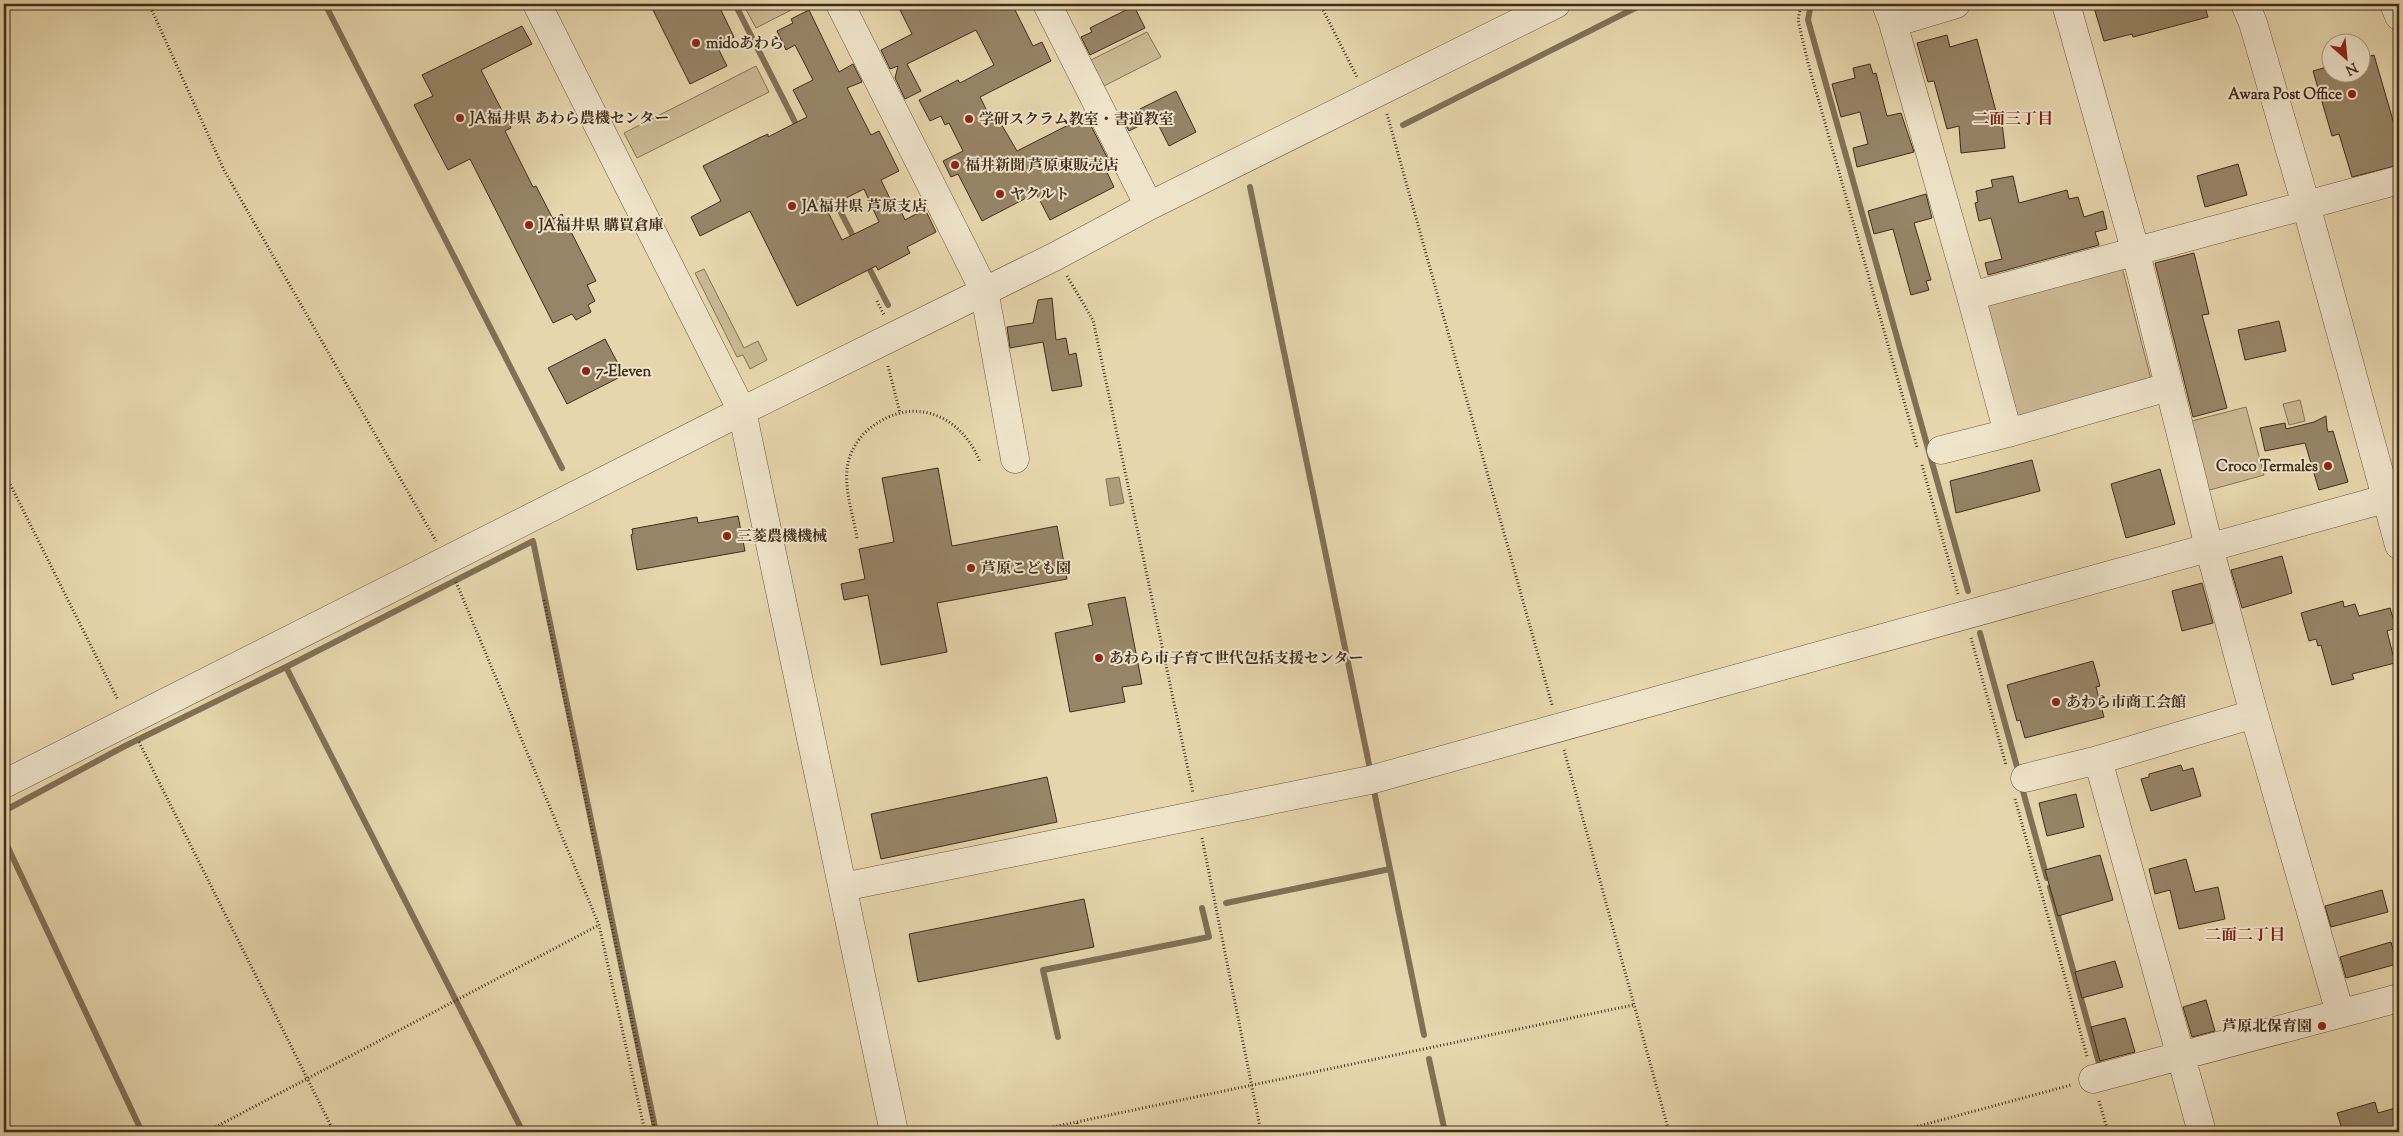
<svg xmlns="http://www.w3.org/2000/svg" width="2403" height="1136" font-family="'Sorts Mill Goudy','Noto Serif JP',serif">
  <rect width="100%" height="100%" fill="#e7d6ad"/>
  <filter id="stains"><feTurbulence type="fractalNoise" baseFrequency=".004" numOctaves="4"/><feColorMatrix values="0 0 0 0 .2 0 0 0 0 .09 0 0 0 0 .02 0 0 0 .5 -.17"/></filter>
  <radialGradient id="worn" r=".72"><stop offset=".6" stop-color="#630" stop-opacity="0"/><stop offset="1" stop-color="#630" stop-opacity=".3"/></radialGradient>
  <path fill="#cbb994" stroke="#867358" d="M743 4H803L756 28Z
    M1147 32 1161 57 1102 87 1089 61Z
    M756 66 769 92 637 158 624 133Z
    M2122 267 2152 383 2017 419 1986 303Z
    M704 269 744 348 758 341 767 360 750 369 743 355 737 357 695 273Z
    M2300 400 2305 421 2289 425 2283 404Z
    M2246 407 2264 475 2206 491 2188 422Z"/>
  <path fill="#ae9d7b" stroke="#827055" d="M1119 477 1124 503 1110 506 1106 479Z"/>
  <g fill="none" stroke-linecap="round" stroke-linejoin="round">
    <path stroke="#827055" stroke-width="6" d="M325 4 562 468
      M735 4 799 130
      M1811 4 1808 20 1968 591
      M1403 125 1643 4
      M1250 187 1371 774
      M833 197 856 242
      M866 262 888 305
      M1980 633 2019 774
      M286 667 533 541 656 1132
      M2021 784 2047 878
      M1373 786 1424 1035
      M4 811 125 746 286 667 523 1132
      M4 839 142 1132
      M2050 887 2100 1067
      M1226 903 1390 869
      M1058 1037 1043 970 1209 937 1202 908
      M1429 1059 1445 1132"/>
  </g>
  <path fill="#978567" stroke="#402d1b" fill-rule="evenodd" d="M650 4H718L734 37 717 46 727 66 690 84Z
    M897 4H1012L1033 46 1042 42 1051 61 980 97 994 125 1000 122 1017 151 1086 116 1108 159 1102 162 1114 187 1050 220 1036 193 982 221 958 174 951 177 943 161 963 151 949 123 945 125 941 116 930 121 919 100 958 80 960 83 994 65 976 30 907 64 921 91 905 99 895 78 898 66 890 69 881 50 912 34Z
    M2093 4H2204L2208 17 2133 37 2132 34 2104 41Z
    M1134 6 1145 28 1090 55 1081 37 1092 32 1090 28Z
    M809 10 839 72 853 64 862 82 847 88 871 135 879 131 899 171 881 180 896 211 900 209 905 220 925 209 936 232 907 247 910 253 878 270 876 266 797 306 750 211 700 236 691 217 721 201 703 166 759 138 768 134V137L807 117 793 90 813 80 795 45 786 50 777 31 793 23 791 19ZM864 189 879 222 842 240 826 208Z
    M522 26 532 44 481 70 511 128 505 131 533 187 536 186 553 219 562 214 596 281 587 285 595 301 588 305 591 312 576 320 572 314 553 323 470 159 448 170 414 105 433 96 422 75Z
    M1947 35 1950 47 1977 39 1999 123H2002L2005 148 1961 153 1959 126 1947 129 1934 81 1928 82 1917 43Z
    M2374 55 2394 124 2399 122V165L2352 177 2339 134 2332 136 2313 71 2330 66V72H2360V59Z
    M1870 64 1873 74 1876 73 1887 116 1901 113 1914 152 1857 167 1853 148 1868 144 1860 112 1841 117 1832 84 1855 78 1853 68Z
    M1176 91 1196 132 1169 146 1155 118 1129 131 1122 118Z
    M2238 164 2247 195 2205 207 2197 176Z
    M2013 176 2019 203 2067 190 2069 199 2078 197 2084 217 2103 211 2107 229 2095 232 2099 245 1988 275 1985 263 2002 259 1991 218 1979 221 1975 203 1978 202 1976 191 1993 187 1991 180Z
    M1926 194 1932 218 1914 223 1931 280 1926 281 1929 290 1911 295 1893 229 1874 234 1868 211Z
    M2194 253 2209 314 2202 315 2227 408 2193 417 2155 263Z
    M1052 298 1056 340 1066 338 1069 355 1076 353 1082 386 1052 391 1043 342 1010 348 1007 327 1033 323 1038 300Z
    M2279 321 2286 351 2245 360 2238 330Z
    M605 339 624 375 567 404 548 368Z
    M2326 416 2327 428 2328 432 2333 431 2348 482 2319 490 2305 443 2265 451 2260 428 2285 423 2286 429 2314 422Z
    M2032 460 2040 491 1956 513 1950 481Z
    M938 468 952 546 1057 526 1067 579 937 603 947 652 881 665 868 595 844 600 841 584 865 579 859 549 894 542 882 478Z
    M2160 469 2175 524 2126 538 2111 484Z
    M738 516 745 551 637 570 631 535 633 534 632 529 697 517 698 523Z
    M2282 556 2292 593 2242 608 2231 570Z
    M2202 583 2213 623 2182 631 2172 591Z
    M1125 597 1142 684 1122 687 1125 702 1070 712 1055 633 1093 625 1088 604Z
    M2343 601 2344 607 2355 604 2359 616 2390 608 2396 628 2387 631 2395 663 2352 674 2354 679 2332 685 2321 645 2318 646 2316 639 2309 641 2301 613Z
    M2093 661 2100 686 2096 687 2104 717 2025 738 2020 720 2017 721 2007 685Z
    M2181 765 2183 771 2193 768 2201 796 2151 811 2141 779 2149 777V774Z
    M1047 777 1057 822 881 859 871 814Z
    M2076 794 2084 827 2047 836 2039 803Z
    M2100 855 2113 900 2058 916 2045 870Z
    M2186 859 2195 892 2218 887 2225 919 2179 929 2170 890 2155 894 2149 869Z
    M2382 890 2388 912 2331 927 2325 906Z
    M1084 899 1094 947 918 982 909 934Z
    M2391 942 2397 964 2346 978 2340 957Z
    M2115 961 2123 987 2082 998 2075 972Z
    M2206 1000 2215 1031 2192 1037 2183 1007Z
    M2125 1018 2135 1052 2100 1061 2091 1027Z
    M2375 1102 2378 1113 2399 1107V1132H2343L2337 1113Z"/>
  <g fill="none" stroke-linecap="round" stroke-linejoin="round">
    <g stroke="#6a5740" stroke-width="29">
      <path id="minor" d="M537 4 742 411 894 1132
        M840 4 984 290 1015 459
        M1047 4 1149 206
        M1886 4 1893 23 1971 296
        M2066 4 2136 253 2209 547 2254 714 2340 1013
        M2245 4 2253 23 2306 205 2399 545
        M2394 4 2399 16
        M1893 23 1956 4
        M2168 387 2008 433 1971 296 2399 180
        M1941 450 2008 433
        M2025 778 2098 760
        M4 784 742 411 1056 256 1149 206 1556 4
        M843 887 1370 780 2399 495
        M2093 1079 2399 998
        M2202 1132 2098 760 2254 714"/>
    </g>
    <path stroke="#402d1b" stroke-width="3" stroke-dasharray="1 2.5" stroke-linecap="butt" d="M149 4 224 170 436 541
      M1320 4 1357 77
      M1801 4 1798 20 1808 63 1917 447
      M1387 114 1552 705
      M1067 276 1093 320 1193 793
      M877 301 884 315
      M888 366 900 413
      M1922 465 1958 594
      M4 472 118 700
      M857 538C853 513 843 488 848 463 851 449 861 434 873 426 915 395 962 416 980 462
      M456 582 599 925 645 1132
      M544 600 655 1132
      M1971 638 2006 765
      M139 742 334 1132
      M1564 750 1669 1132
      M2015 799 2087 1056
      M1202 838 1261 1132
      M2099 1101 2108 1132
      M1077 1123 1079 1132
      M206 1132 599 925
      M1029 1132 1633 1005
      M1897 1132 2071 1085"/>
    <use href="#minor" stroke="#efe4ca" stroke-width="28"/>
  </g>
  <g fill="#8f2418" stroke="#efe4ca" stroke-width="2">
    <circle cx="696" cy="43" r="5"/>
    <circle cx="2352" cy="94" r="5"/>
    <circle cx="460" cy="118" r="5"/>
    <circle cx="969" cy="119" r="5"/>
    <circle cx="955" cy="165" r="5"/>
    <circle cx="1000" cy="194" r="5"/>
    <circle cx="792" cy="206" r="5"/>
    <circle cx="529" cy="225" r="5"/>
    <circle cx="586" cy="371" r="5"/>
    <circle cx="2328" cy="466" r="5"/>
    <circle cx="727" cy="536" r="5"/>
    <circle cx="971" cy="568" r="5"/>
    <circle cx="1099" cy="658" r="5"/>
    <circle cx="2056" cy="702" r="5"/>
    <circle cx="2322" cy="1026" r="5"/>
  </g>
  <g text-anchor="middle" stroke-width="4" stroke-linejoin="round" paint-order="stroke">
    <g font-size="15" font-weight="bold" fill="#402d1b" stroke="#efe4ca" text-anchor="start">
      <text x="706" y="48">midoあわら</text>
      <text x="2342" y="99" text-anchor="end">Awara Post Office</text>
      <text x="470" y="123">JA福井県 あわら農機センター</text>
      <text x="979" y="124">学研スクラム教室・書道教室</text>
      <text x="965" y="170">福井新聞 芦原東販売店</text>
      <text x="1010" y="199">ヤクルト</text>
      <text x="802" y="211">JA福井県 芦原支店</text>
      <text x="539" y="230">JA福井県 購買倉庫</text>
      <text x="596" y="376">7-Eleven</text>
      <text x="2318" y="471" text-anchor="end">Croco Termales</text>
      <text x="737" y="541">三菱農機機械</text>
      <text x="981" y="573">芦原こども園</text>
      <text x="1109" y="663">あわら市子育て世代包括支援センター</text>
      <text x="2066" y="707">あわら市商工会館</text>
      <text x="2312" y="1031" text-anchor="end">芦原北保育園</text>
    </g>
    <g font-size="16" font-weight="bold" fill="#7a1f14" stroke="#efe4ca">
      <text x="2013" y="124">二面三丁目</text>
      <text x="2245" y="940">二面二丁目</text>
    </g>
  </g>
  <rect width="2403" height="1136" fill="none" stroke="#e7d6ad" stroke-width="20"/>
  <rect x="5" y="5" width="2393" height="1126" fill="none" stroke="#402d1b" stroke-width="2.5"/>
  <rect x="10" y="10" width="2383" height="1116" fill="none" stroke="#402d1b"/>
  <g transform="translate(2346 58) rotate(153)"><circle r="24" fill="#efe4ca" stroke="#a99b84"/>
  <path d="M0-4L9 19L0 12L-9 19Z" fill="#8f2418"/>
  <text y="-8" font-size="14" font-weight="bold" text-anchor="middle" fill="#402d1b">N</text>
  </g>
  <rect width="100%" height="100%" filter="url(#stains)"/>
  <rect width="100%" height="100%" fill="url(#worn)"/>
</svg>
